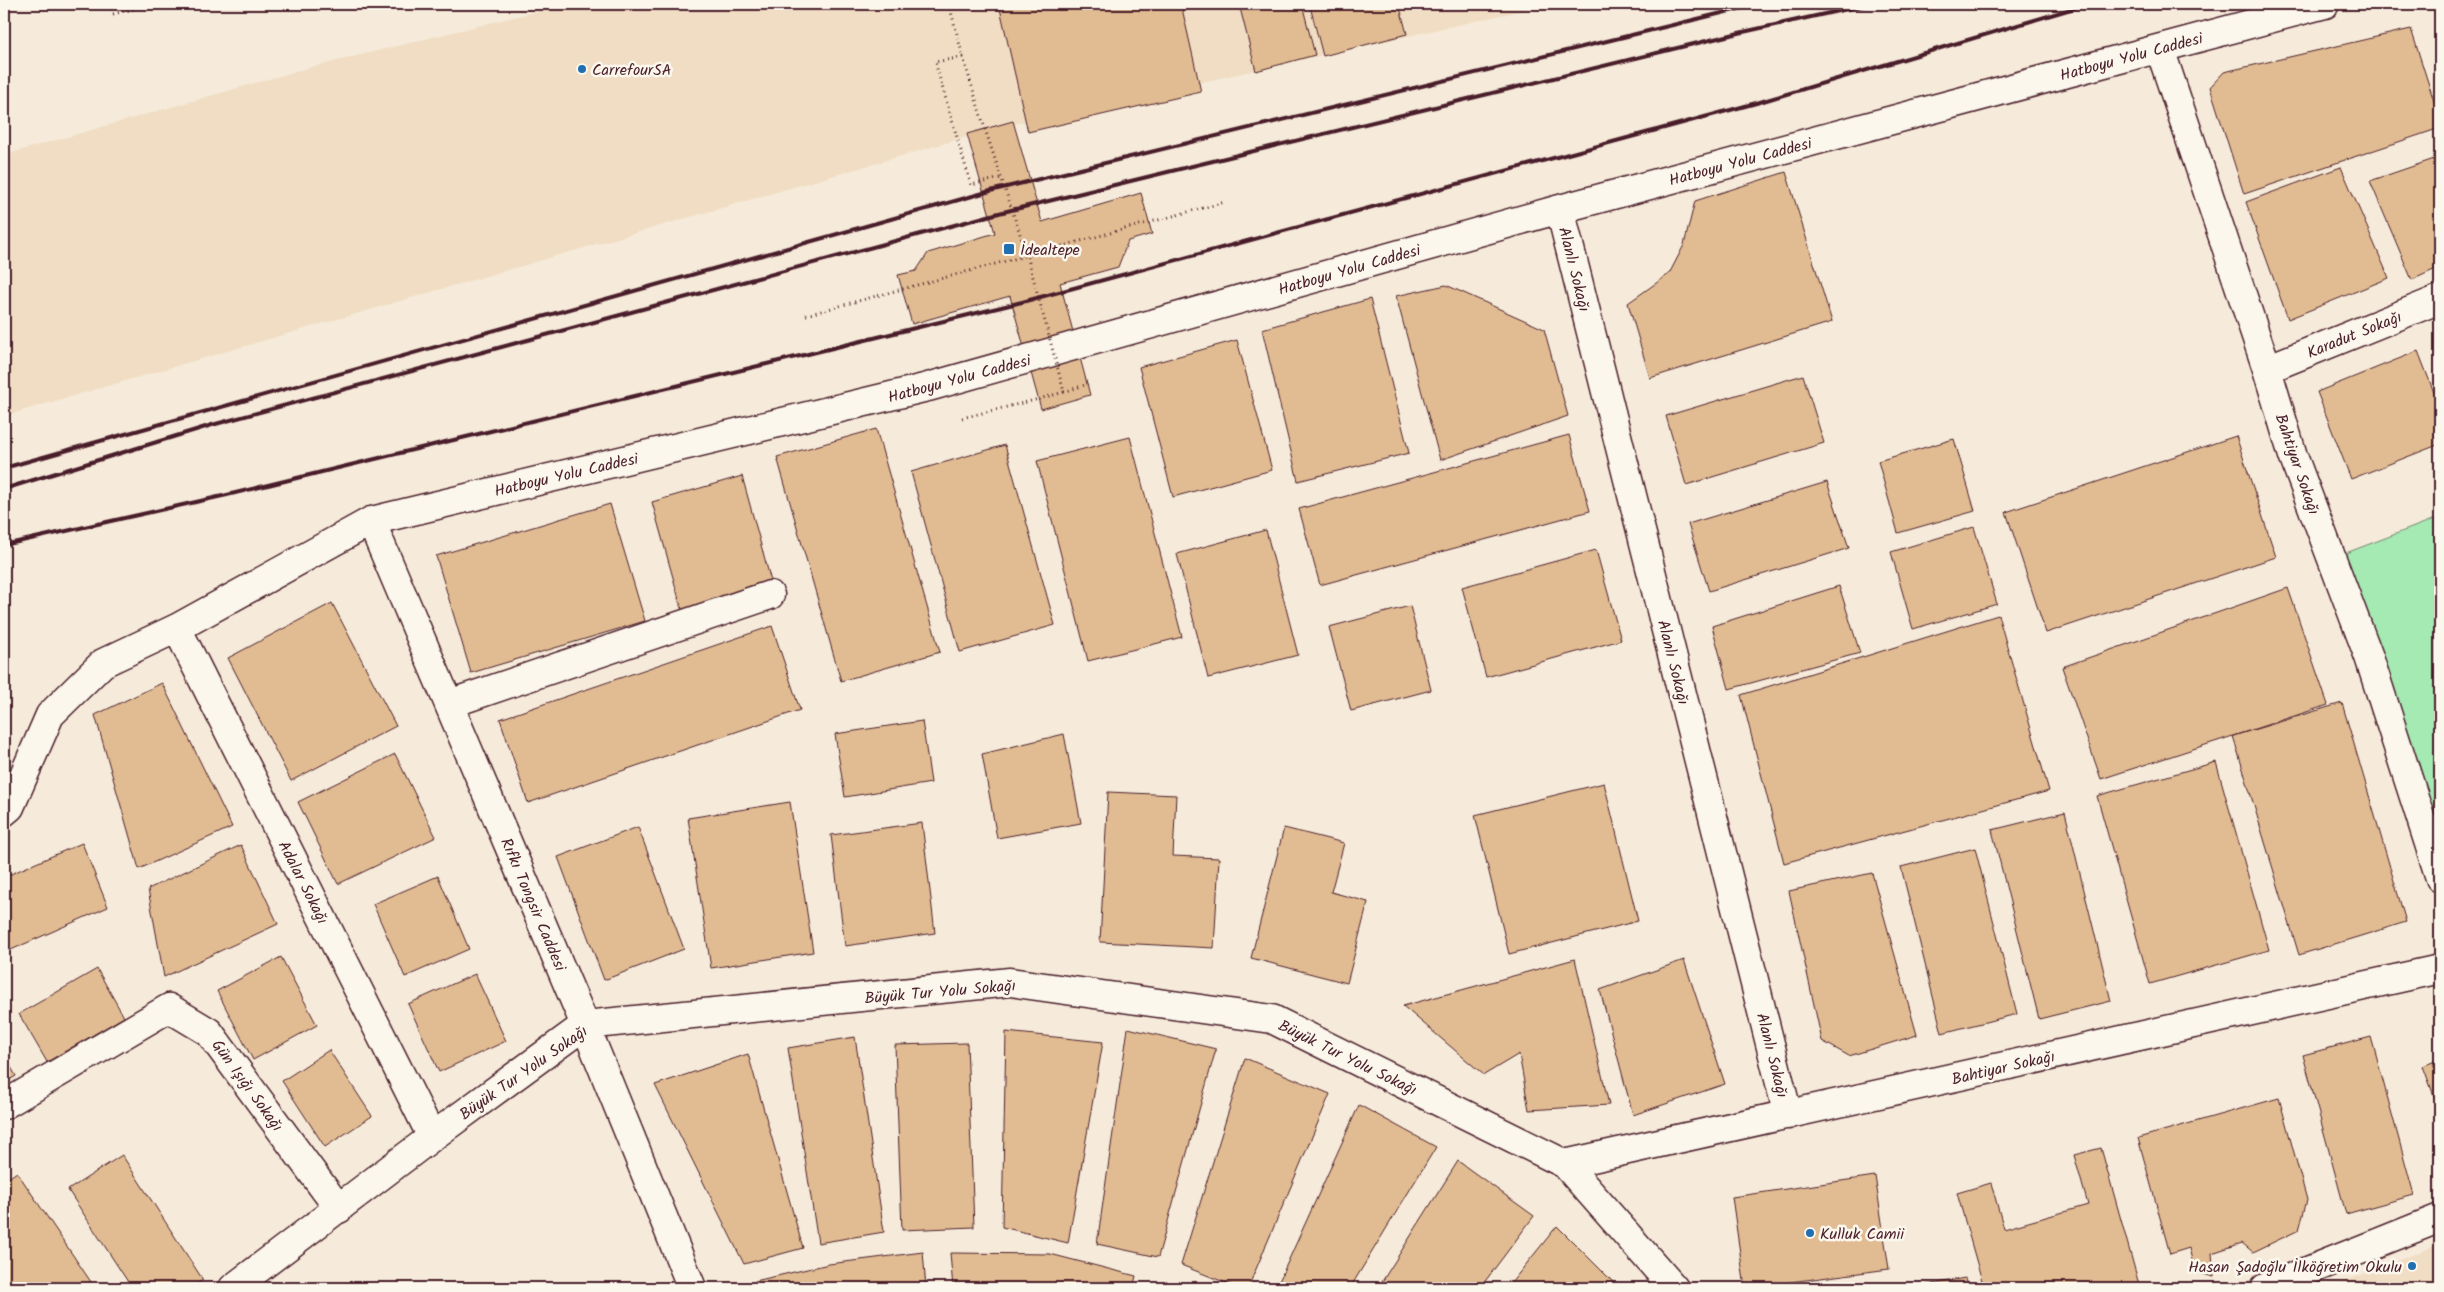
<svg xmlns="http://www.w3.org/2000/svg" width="2444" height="1292" font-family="Kalam,sans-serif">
  <rect width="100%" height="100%" fill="#f6ebda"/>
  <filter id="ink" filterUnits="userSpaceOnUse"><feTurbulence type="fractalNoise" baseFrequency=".02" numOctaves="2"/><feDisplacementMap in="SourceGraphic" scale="10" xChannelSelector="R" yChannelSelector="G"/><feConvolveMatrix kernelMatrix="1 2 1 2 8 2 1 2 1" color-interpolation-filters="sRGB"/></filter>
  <g filter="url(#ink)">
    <path fill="#f0ddc4" d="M566 4H1551L1001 127 4 416V155L304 69Z
      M2440 1244V1288H2328Z"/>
    <path fill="#a5e9b3" stroke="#78846f" d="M2440 517V831L2338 556Z"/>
    <path fill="#e1bc92" stroke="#4a1f2b" d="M999 4H1181L1201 92 1028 132Z
      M1239 4H1302L1315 55 1256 71Z
      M1319 4H1399L1407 34 1323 56 1310 6Z
      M2411 29 2440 120V128L2244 194 2210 87 2224 72Z
      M1013 121 1042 222 1141 193 1152 234 1128 241 1118 267 1060 283 1090 395 1041 409 1010 296 912 324 898 275 916 271 928 253 995 233 967 134Z
      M2440 157V267L2412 280 2370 181Z
      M2341 167 2389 278 2288 319 2246 202Z
      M1786 172 1832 322 1650 378 1628 303 1669 274 1684 245 1695 201Z
      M1446 285 1544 329 1568 416 1440 460 1396 296Z
      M1370 299 1409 453 1298 481 1262 329Z
      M1237 340 1272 470 1173 497 1139 367Z
      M2418 351 2440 408V444L2351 479 2317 392Z
      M1803 375 1824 443 1686 485 1666 416Z
      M876 429 940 652 841 681 777 457Z
      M1569 435 1590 511 1320 585 1299 509Z
      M2236 436 2276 557 2046 633 2006 512Z
      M1130 437 1182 637 1088 661 1037 461Z
      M1954 439 1975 511 1898 533 1878 461Z
      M1005 445 1055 625 960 652 911 472Z
      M742 476 772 585 682 610 652 502Z
      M1827 482 1849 548 1709 591 1688 524Z
      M610 504 645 621 471 673 436 556Z
      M1974 527 1997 604 1913 629 1891 552Z
      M1266 530 1298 655 1208 678 1177 554Z
      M1596 550 1621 640 1486 677 1462 587Z
      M1839 586 1860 653 1729 689 1712 626Z
      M2288 588 2328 705 2101 779 2062 667Z
      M332 603 396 726 291 781 228 658Z
      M1410 606 1431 690 1351 711 1329 627Z
      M1998 615 2049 791 1784 863 1741 695Z
      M772 626 800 710 528 803 500 719Z
      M162 683 232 827 139 869 95 715Z
      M2342 703 2406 922 2299 955 2233 736Z
      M922 721 931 783 845 797 835 734Z
      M1064 734 1081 823 997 838 982 754Z
      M395 754 436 837 338 884 298 802Z
      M2216 762 2269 950 2150 984 2097 796Z
      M1604 783 1638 921 1509 954 1475 815Z
      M1108 792 1176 795 1173 856 1219 858 1214 948 1100 942Z
      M790 802 813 952 711 968 688 818Z
      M2065 812 2111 1001 2039 1019 1992 830Z
      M922 823 935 933 845 946 831 835Z
      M638 827 684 949 604 980 558 857Z
      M1284 828 1344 843 1331 892 1368 902 1347 983 1251 958Z
      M82 843 108 907 4 953V877Z
      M241 845 278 924 164 977 148 889Z
      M1975 848 2017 1014 1942 1033 1901 867Z
      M1872 873 1917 1035 1849 1056 1822 1041 1789 891Z
      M438 876 469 949 405 977 373 904Z
      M281 957 317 1025 253 1060 217 991Z
      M1575 959 1609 1105 1529 1110 1519 1054 1484 1075 1403 1006Z
      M1684 960 1725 1084 1633 1115 1600 990Z
      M97 969 124 1017 47 1062 19 1014Z
      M475 974 506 1041 439 1072 408 1004Z
      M1128 1028 1216 1049 1158 1257 1097 1244Z
      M1006 1032 1103 1042 1068 1243 1002 1227Z
      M855 1037 884 1232 818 1243 788 1048Z
      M2371 1037 2414 1195 2346 1214 2303 1055Z
      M967 1043 974 1227 902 1230 895 1045Z
      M329 1050 372 1116 325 1147 282 1081Z
      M748 1054 803 1248 744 1264 655 1085Z
      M4 1055 16 1076 4 1083Z
      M1245 1058 1330 1094 1248 1288H1239L1181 1265Z
      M2440 1059V1112L2423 1066Z
      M2279 1098 2307 1200 2299 1230 2253 1252 2242 1243 2212 1253 2214 1277 2195 1272 2189 1248 2170 1254 2138 1138Z
      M1359 1105 1436 1147 1350 1288H1276Z
      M2101 1148 2140 1288H1984L1957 1193 1991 1183 2004 1229 2088 1205 2074 1155Z
      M122 1155 203 1280 191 1288H132L68 1190Z
      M1458 1161 1534 1216 1480 1288H1378Z
      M17 1172 95 1288H4V1181Z
      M1875 1176 1889 1269 1745 1288 1732 1197Z
      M1557 1226 1619 1288H1507Z
      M923 1252 926 1288H758L755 1281 829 1264Z
      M950 1253 1050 1254 1136 1276 1133 1288H953Z
      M1965 1278 1968 1288H1911Z"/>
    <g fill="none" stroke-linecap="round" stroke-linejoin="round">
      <g stroke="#4a1f2b" stroke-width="31">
        <path id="minor" d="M2160 49 2267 369 2293 456 2369 657 2440 878
          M1560 209 1788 1115
          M2267 369 2440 299
          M371 521 585 1025 692 1288
          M177 628 432 1137
          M449 704 770 595
          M4 812 10 807 50 715 103 663 177 628 371 521 928 387 1560 209 2325 4
          M4 1105 169 1008 209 1032 339 1209
          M1565 1164 2440 969
          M233 1288 432 1137 585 1025 1010 982 1272 1019 1565 1164 1674 1288
          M2265 1288 2440 1218"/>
      </g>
      <path stroke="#4a1f2b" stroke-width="3" stroke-dasharray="1 4" stroke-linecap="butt" d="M949 4 963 57 935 62 971 185 1001 178
        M113 14 154 4
        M963 57 985 129
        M806 315 1225 202
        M1064 392 1088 384
        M962 418 1039 399"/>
      <use href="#minor" stroke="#fbf7ec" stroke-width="28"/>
      <path stroke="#4a1f2b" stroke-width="4" d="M4 468 994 190 1759 4
        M4 489 212 425 999 213 1743 32 1870 4
        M4 545 227 495 1022 302 1760 102 2088 4"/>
      <path stroke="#4a1f2b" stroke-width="3" stroke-dasharray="1 4" stroke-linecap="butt" d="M985 129 1027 255 1064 392 1039 399"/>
    </g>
  </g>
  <g fill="#1f6fb2" stroke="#fbf7ec" stroke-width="2">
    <circle cx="582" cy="69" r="5"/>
    <rect x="1003" y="243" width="12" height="12" rx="2.5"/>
    <circle cx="1810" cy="1233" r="5"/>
    <circle cx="2412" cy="1266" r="5"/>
  </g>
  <g text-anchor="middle" stroke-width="5" stroke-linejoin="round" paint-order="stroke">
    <g font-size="16" fill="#4a1f2b" stroke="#fbf7ec">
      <text transform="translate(2131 56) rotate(-15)" y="6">Hatboyu Yolu Caddesi</text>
      <text transform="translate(1740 161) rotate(-15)" y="6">Hatboyu Yolu Caddesi</text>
      <text transform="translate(1349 269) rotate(-16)" y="6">Hatboyu Yolu Caddesi</text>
      <text transform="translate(1575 269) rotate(76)" y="6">Alanlı Sokağı</text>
      <text transform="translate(2354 334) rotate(-22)" y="6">Karadut Sokağı</text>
      <text transform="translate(959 378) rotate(-15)" y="6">Hatboyu Yolu Caddesi</text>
      <text transform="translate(2298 464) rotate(71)" y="6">Bahtiyar Sokağı</text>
      <text transform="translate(566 474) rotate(-13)" y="6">Hatboyu Yolu Caddesi</text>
      <text transform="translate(1674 662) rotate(76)" y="6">Alanlı Sokağı</text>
      <text transform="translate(304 882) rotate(63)" y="6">Adalar Sokağı</text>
      <text transform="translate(534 904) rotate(67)" y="6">Rıfkı Tongsir Caddesi</text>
      <text transform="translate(940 991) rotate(-5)" y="6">Büyük Tur Yolu Sokağı</text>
      <text transform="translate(1773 1055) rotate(76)" y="6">Alanlı Sokağı</text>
      <text transform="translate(1348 1057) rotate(26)" y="6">Büyük Tur Yolu Sokağı</text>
      <text transform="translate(2003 1067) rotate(-13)" y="6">Bahtiyar Sokağı</text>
      <text transform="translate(523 1072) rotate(-35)" y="6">Büyük Tur Yolu Sokağı</text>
      <text transform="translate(248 1085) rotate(54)" y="6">Gün Işığı Sokağı</text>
    </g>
    <g font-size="16" fill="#4a1f2b" stroke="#fbf7ec" text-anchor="start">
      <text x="592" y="75">CarrefourSA</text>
      <text x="1020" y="255">İdealtepe</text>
      <text x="1820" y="1239">Kulluk Camii</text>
      <text x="2402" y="1272" text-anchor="end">Hasan Şadoğlu İlköğretim Okulu</text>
    </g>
  </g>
  <rect width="2444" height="1292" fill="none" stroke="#fbf7ec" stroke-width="20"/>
  <rect x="10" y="10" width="2424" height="1272" fill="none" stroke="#4a1f2b" stroke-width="2" filter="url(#ink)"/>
</svg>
